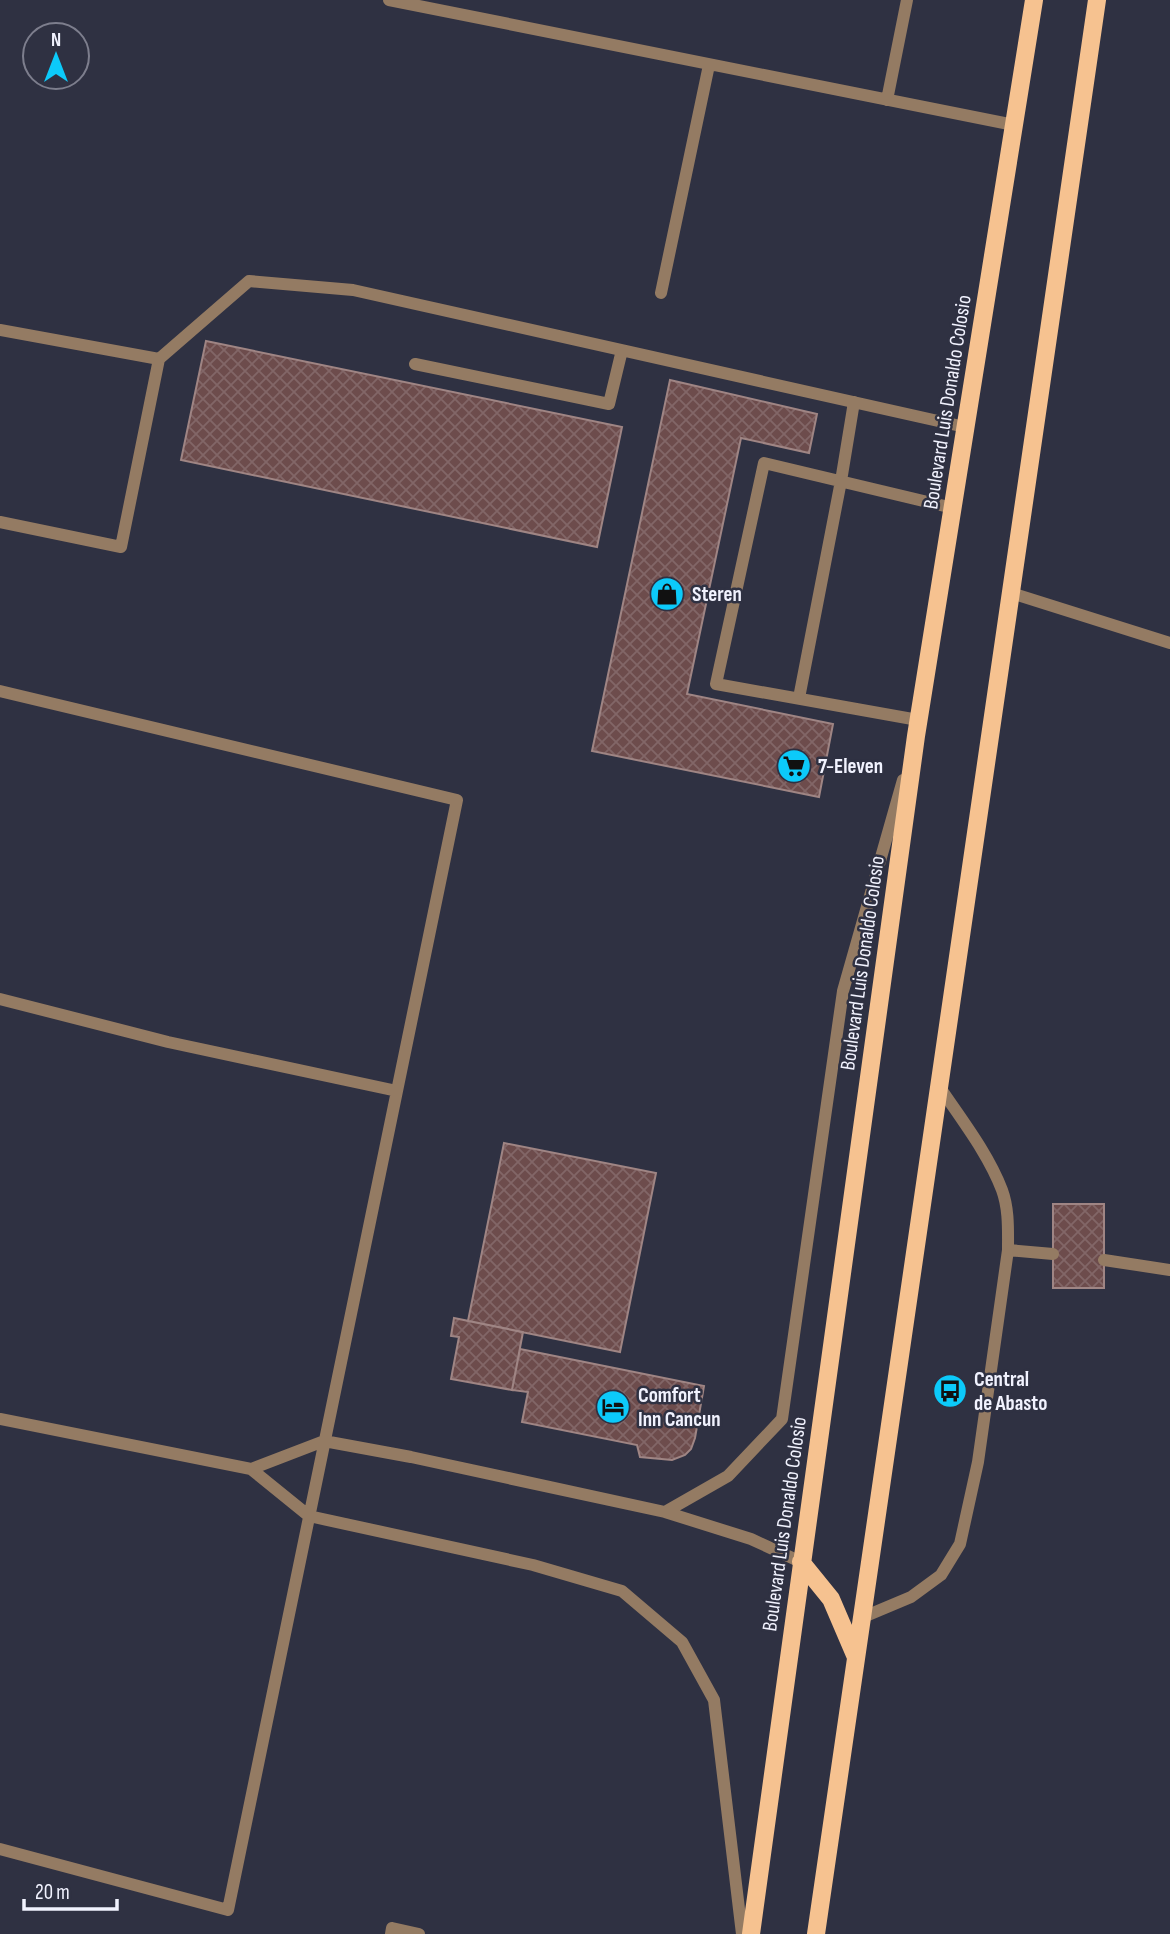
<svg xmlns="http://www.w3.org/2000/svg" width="1170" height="1934" font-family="'Sofia Sans Condensed',sans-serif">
  <defs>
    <pattern id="building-cross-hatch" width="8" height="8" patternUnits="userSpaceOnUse" patternTransform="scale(1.75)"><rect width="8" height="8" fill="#6d4c4c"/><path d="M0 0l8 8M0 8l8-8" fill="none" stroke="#826667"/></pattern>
  </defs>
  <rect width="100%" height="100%" fill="#2f3142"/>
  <path fill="url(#building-cross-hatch)" stroke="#9f8584" stroke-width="2" d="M206 341 622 427 597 547 181 460Z
    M670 380 817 414 809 453 741 438 687 694 833 724 819 797 592 751Z
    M504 1143 656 1173 620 1352 468 1321Z
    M1053 1204H1104V1288H1053Z
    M454 1318 523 1332 512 1390 451 1379 459 1337 451 1336Z
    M520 1349 704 1386 695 1438 691 1449 685 1455 672 1460 640 1457 637 1445 522 1422 528 1392 512 1390Z"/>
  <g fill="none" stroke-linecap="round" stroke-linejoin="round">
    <path stroke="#947b63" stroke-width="12" d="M389 0 1014 125
      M887 100 907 0
      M661 293 709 65
      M0 330 159 359
      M415 364 609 404 622 350
      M0 522 121 547 159 359 249 281 353 290 965 427
      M1011 593 1170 643
      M0 691 457 800 397 1091
      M799 698 841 481 854 402
      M918 720 716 684 764 463 953 508
      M0 999 168 1042 397 1091 228 1910 0 1849
      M1008 1250 1053 1254
      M1104 1260 1170 1270
      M0 1419 251 1469 309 1516 533 1565 622 1591 682 1642 714 1700 742 1934
      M251 1469 324 1441 411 1457 665 1512 751 1539 801 1562
      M665 1512 728 1476 782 1419 843 991 903 780
      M861 1618 911 1597 941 1575 960 1544 978 1462 1008 1250C1008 1230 1009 1209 1002 1190 988 1153 961 1119 939 1086
      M391 1934 392 1928 419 1934"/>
    <path stroke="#f6c290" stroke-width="18" d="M801 1562 831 1599 855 1655
      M751 1934 916 736 1034 0
      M816 1934 1097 0"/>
  </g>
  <defs>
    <g id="shop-disc" transform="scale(1.75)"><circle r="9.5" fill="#0ccafa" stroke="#2f3142"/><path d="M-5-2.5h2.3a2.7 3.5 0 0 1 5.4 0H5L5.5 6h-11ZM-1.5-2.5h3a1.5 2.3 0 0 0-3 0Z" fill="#111"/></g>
    <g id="supermarket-disc" transform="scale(1.75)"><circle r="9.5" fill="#0ccafa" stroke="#2f3142"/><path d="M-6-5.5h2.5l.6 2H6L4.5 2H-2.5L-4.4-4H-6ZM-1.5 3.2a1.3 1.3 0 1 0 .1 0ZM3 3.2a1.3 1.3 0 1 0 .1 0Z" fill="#111"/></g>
    <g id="bus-disc" transform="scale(1.75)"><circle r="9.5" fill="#0ccafa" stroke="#2f3142"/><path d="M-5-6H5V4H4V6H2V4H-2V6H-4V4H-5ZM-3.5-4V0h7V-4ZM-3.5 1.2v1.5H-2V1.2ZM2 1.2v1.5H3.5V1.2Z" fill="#111"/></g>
    <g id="hotel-disc" transform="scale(1.75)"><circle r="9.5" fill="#0ccafa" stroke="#2f3142"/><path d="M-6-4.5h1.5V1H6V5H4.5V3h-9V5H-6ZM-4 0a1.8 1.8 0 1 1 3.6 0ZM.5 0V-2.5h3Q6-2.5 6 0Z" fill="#111"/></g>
  </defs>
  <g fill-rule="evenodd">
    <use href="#shop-disc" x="667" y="594"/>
    <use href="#supermarket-disc" x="794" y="766"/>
    <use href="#bus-disc" x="950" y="1391"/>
    <use href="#hotel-disc" x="613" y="1407"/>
  </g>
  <g text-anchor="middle" stroke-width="5" stroke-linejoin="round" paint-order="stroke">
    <g font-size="21" fill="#f1f2fe" stroke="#2f3142">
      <text transform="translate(947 402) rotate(-81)" y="7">Boulevard Luis Donaldo Colosio</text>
      <text transform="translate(862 963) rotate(-82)" y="7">Boulevard Luis Donaldo Colosio</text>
      <text transform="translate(784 1524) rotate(-82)" y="7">Boulevard Luis Donaldo Colosio</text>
    </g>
    <g font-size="21" font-weight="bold" fill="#f1f2fe" stroke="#2f3142" text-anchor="start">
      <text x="692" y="601">Steren</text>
      <text x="818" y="773">7-Eleven</text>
      <text x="974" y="1386">Central<tspan x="974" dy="24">de Abasto</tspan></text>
      <text x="638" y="1402">Comfort<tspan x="638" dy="24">Inn Cancun</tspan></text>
    </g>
  </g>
  <g transform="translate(56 56)"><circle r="33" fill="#2f3142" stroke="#7d7e8d" stroke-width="2"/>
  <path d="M0-5L12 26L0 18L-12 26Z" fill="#0ccafa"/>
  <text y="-10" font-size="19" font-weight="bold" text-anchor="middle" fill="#f1f2fe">N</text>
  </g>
  <path d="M24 1899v10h93v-10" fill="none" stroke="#f1f2fe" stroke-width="3.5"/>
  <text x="35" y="1899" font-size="21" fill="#f1f2fe" stroke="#2f3142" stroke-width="5" paint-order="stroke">20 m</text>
</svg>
